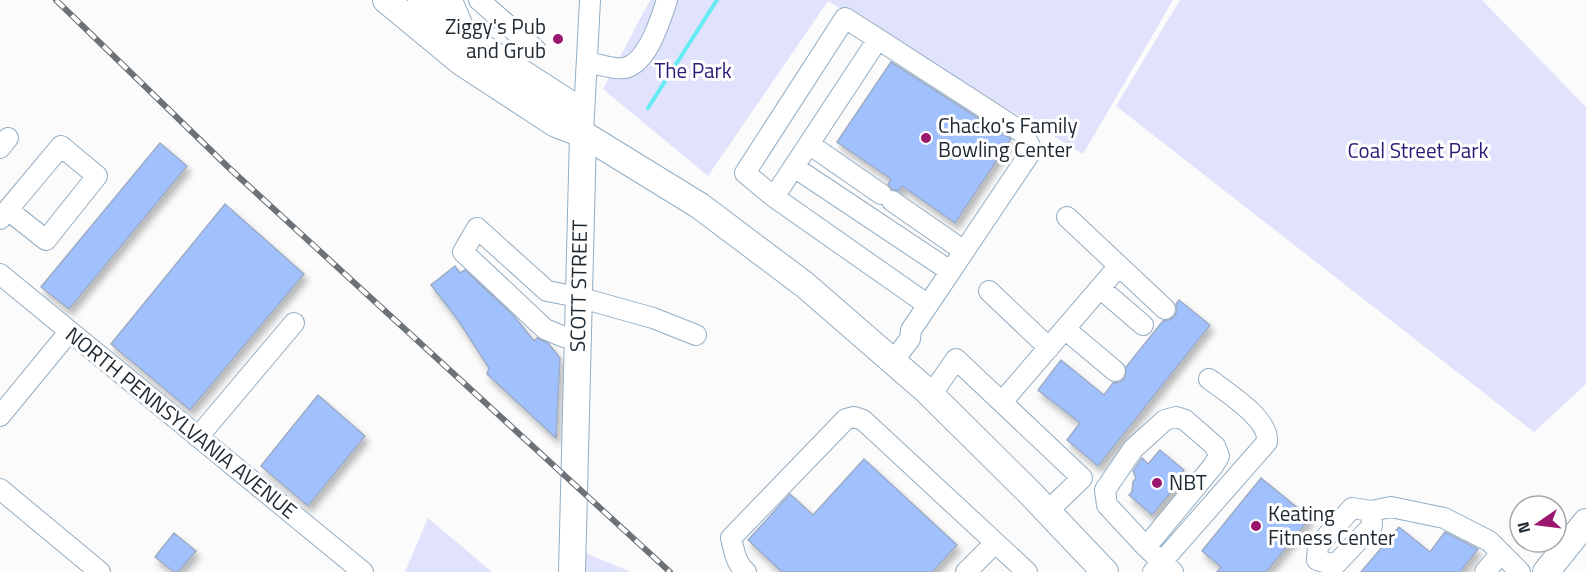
<svg xmlns="http://www.w3.org/2000/svg" width="1586" height="572" font-family="'Titillium Web',sans-serif">
  <defs>
    <filter id="shadow"><feDropShadow dx="3.5" dy="6" stdDeviation="3" flood-color="#0004"/></filter>
  </defs>
  <rect width="100%" height="100%" fill="#fbfbfb"/>
  <path fill="#e1e2fc" d="M650 0H1173L1083 154 828 1 708 176 603 89Z
    M1180 0H1482L1586 107V384L1534 432 1116 106Z
    M428 518 492 572H405Z
    M583 552 631 572H583Z"/>
  <g fill="none" stroke-linecap="round" stroke-linejoin="round">
    <path stroke="#65ecf3" stroke-width="4" d="M648 108 717 0"/>
  </g>
  <path fill="#a0c1fe" stroke="#9cabc6" stroke-width="1.5" filter="url(#shadow)" d="M891 62 1011 139 955 223 902 186 899 191 892 189 888 184 891 179 837 142Z
    M160 143 187 166 69 309 41 287Z
    M225 204 304 274 190 410 111 344Z
    M455 266 460 273 465 270 514 316 534 341 537 338 548 343 560 358 556 438 487 374 489 368 458 320 431 285Z
    M1179 300 1210 325 1098 466 1067 440 1080 423 1038 390 1061 360 1104 395 1113 383 1120 382 1125 378 1126 367 1163 321 1169 320 1174 317 1177 311 1176 304Z
    M318 395 365 436 308 506 261 466Z
    M1160 450 1184 470 1181 474 1184 477 1152 515 1129 495 1132 492 1133 482 1136 478 1133 471 1142 458 1148 464Z
    M864 459 957 545 932 572H782L748 540 790 494 813 515Z
    M1261 478 1310 518 1266 572H1217L1221 567 1202 551Z
    M1399 527 1430 552 1445 532 1478 549 1460 572H1361Z
    M174 533 196 551 178 572H174L155 557Z"/>
  <g fill="none" stroke-linecap="round" stroke-linejoin="round">
    <g stroke="#92adc3" stroke-width="22">
      <path id="minor" d="M452 0 468 38
        M479 0 536 50
        M587 62C598 64 614 70 625 68 648 62 660 21 667 0
        M583 134 590 0
        M809 144 881 194
        M0 148 8 138
        M794 167 950 271
        M774 197 745 173 845 18 878 39
        M892 201 964 251
        M1067 217 1165 309
        M0 219 61 146 97 176 46 240 8 210
        M0 274 363 572
        M1101 289 1143 325
        M989 291 1049 348
        M1065 329 1115 371
        M577 338 564 337 545 329 463 252 477 228 547 291 578 297 653 318 696 335
        M893 361 910 339 911 330 928 305 1030 153V146L1022 132 878 39 774 197 928 305
        M931 395 956 359 1082 478 1048 511
        M1002 402 1118 267
        M0 416 69 332
        M198 437 294 323
        M0 489 100 572
        M1352 508 1371 511 1372 526 1335 565 1317 560 1318 546Z
        M1371 511 1391 507 1444 518 1489 541 1520 572
        M1146 547 1213 466 1219 456 1215 446 1185 420 1176 417 1165 420 1133 449 1105 490 1107 505 1146 547 1173 572
        M746 572C736 564 734 550 731 538L846 419 854 417 863 420 1027 572
        M966 572 995 543
        M1153 572 1267 442C1270 419 1226 392 1209 379
        M1485 572 1501 553"/>
    </g>
    <g stroke="#92adc3" stroke-width="28">
      <path id="major" d="M386 0 461 62 556 124 583 134 700 206 805 285 927 391 1030 493 1105 572
        M421 0 468 38 567 102 583 134 572 572
        M1546 572 1586 522"/>
    </g>
    <use href="#minor" stroke="#fff" stroke-width="20"/>
    <use href="#major" stroke="#fff" stroke-width="26"/>
    <g stroke="#6b7278" stroke-width="6">
      <path id="rail" d="M56 0 228 167 670 572"/>
    </g>
    <use href="#rail" stroke="#fff" stroke-width="4" stroke-dasharray="11" stroke-linecap="butt"/>
  </g>
  <g fill="#99176d" stroke="#fff" stroke-width="2">
    <circle cx="558" cy="39" r="6"/>
    <circle cx="926" cy="138" r="6"/>
    <circle cx="1157" cy="483" r="6"/>
    <circle cx="1256" cy="526" r="6"/>
  </g>
  <g text-anchor="middle" stroke-width="6" stroke-linejoin="round" paint-order="stroke">
    <g font-size="21" fill="#1e2931" stroke="#fff" text-anchor="start">
      <text x="546" y="34" text-anchor="end">Ziggy's Pub<tspan x="546" dy="24">and Grub</tspan></text>
      <text x="938" y="133">Chacko's Family<tspan x="938" dy="24">Bowling Center</tspan></text>
      <text x="1169" y="490">NBT</text>
      <text x="1268" y="521">Keating<tspan x="1268" dy="24">Fitness Center</tspan></text>
    </g>
    <g font-size="21" fill="#2e1a77" stroke="#fff">
      <text x="693" y="78">The Park</text>
      <text x="1418" y="158">Coal Street Park</text>
    </g>
    <g font-size="21" fill="#1e2931" stroke="#fff">
      <text transform="translate(579 286) rotate(-89)" y="7">SCOTT STREET</text>
      <text transform="translate(181 423) rotate(39)" y="7">NORTH PENNSYLVANIA AVENUE</text>
    </g>
  </g>
  <g transform="translate(1538 524) rotate(256)"><circle r="28" fill="#ffffff" stroke="#a5a9ad" stroke-width="1.5"/>
  <path d="M0-4.5L10 22L0 15L-10 22Z" fill="#99176d"/>
  <text y="-9" font-size="16" font-weight="bold" text-anchor="middle" fill="#1e2931">N</text>
  </g>
</svg>
